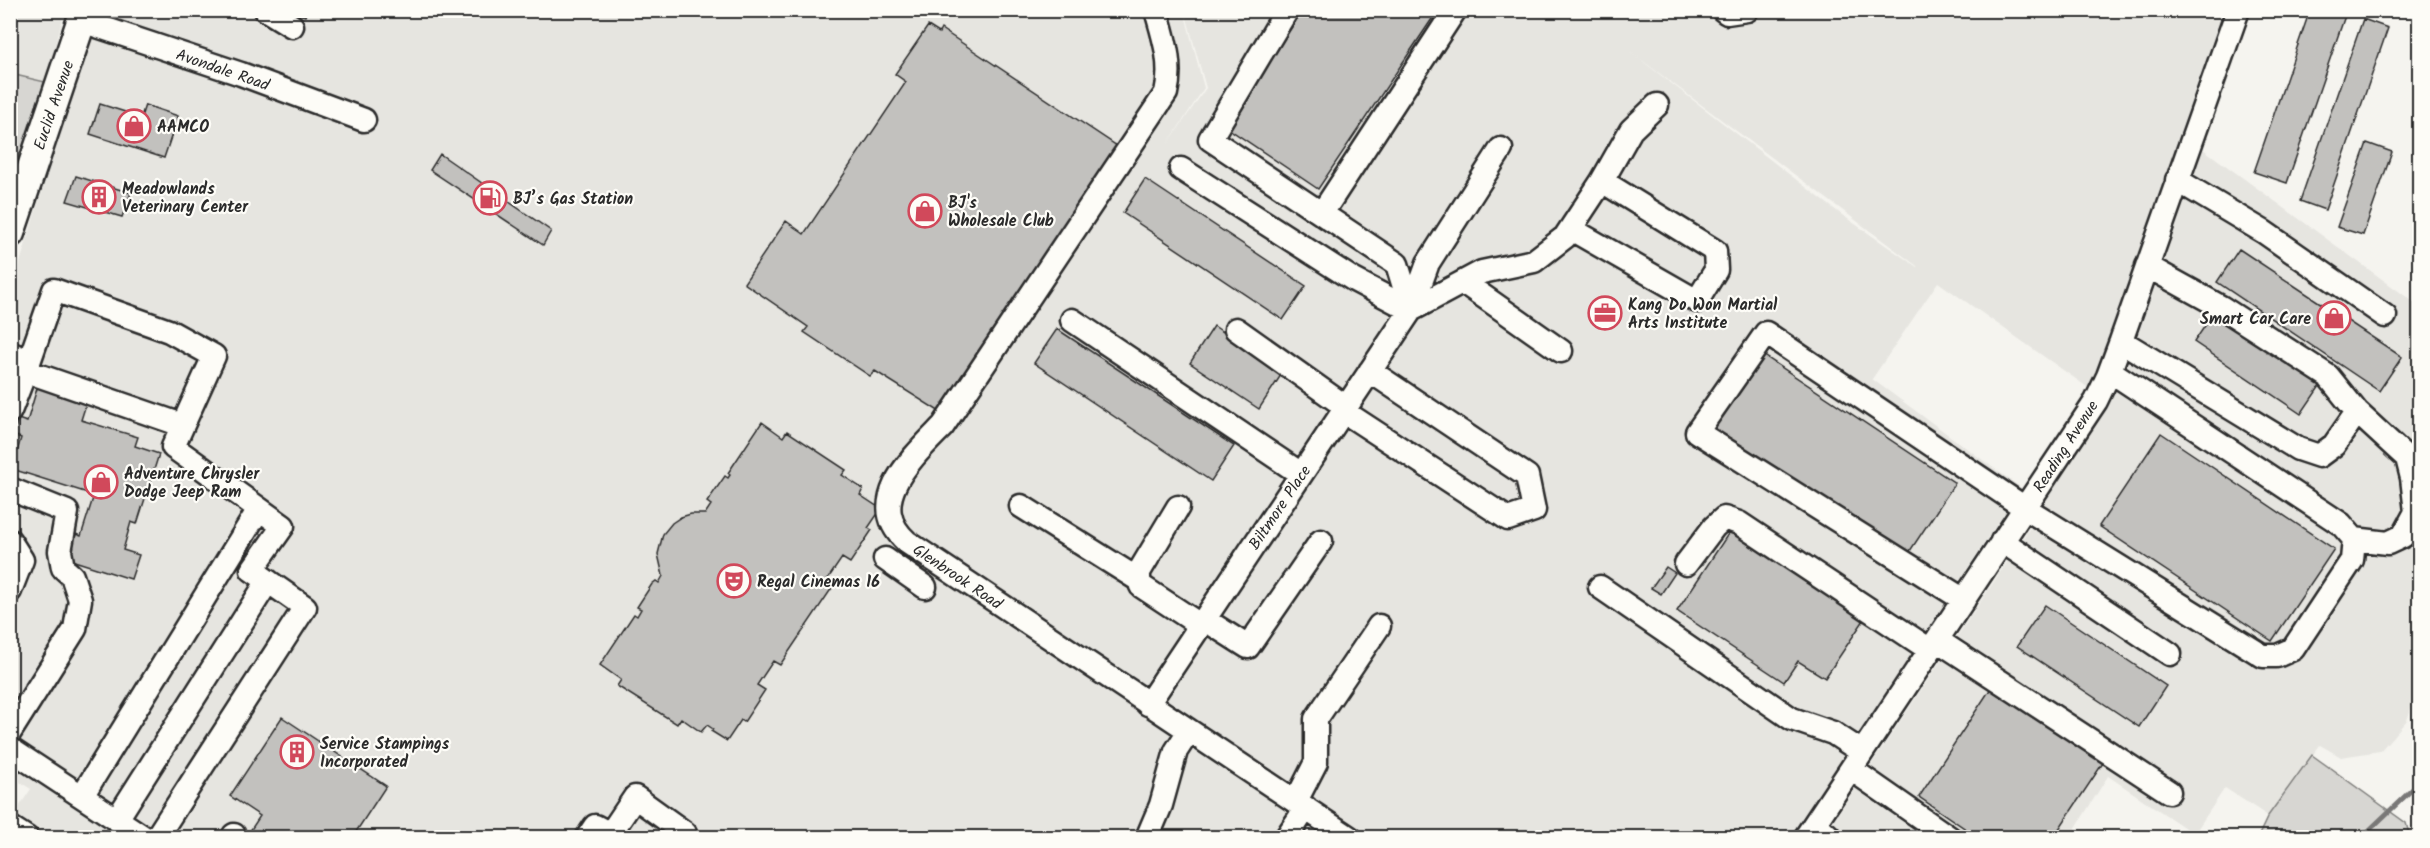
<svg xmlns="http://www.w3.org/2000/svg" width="2430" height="848" font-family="Kalam,sans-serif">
  <rect width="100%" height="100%" fill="#f5f4ef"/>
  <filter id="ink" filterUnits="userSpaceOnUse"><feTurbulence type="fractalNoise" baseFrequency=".0167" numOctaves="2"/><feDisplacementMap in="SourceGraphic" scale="12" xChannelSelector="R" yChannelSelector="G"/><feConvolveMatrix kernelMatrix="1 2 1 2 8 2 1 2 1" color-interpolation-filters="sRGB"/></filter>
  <g filter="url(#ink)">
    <path fill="#e6e5e0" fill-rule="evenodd" d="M11 10 65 11 45 82 11 74Z
      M97 11H1184L1204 88 1167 145 1206 88 1185 11H2225L2090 389 1938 282 1872 379 2021 488 1790 837 11 838V819L31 789 10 776 11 292ZM1628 50 1917 266V267L1842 215Z
      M2203 149 2419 306V685L2407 720 2380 751 2341 757 2320 745 2268 816 2225 788 2194 834 2108 776 2070 837 1822 838 2029 529 2126 369Z"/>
    <path fill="#d7d6d2" stroke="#81807e" stroke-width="1.5" d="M11 74 45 82 11 192Z
      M2312 755 2406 823 2410 837H2258L2268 816Z"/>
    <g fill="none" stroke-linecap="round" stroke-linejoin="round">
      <path stroke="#797877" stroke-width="5" d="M2361 838 2420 782"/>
    </g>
    <path fill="#c2c1be" stroke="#2b2b2b" stroke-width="1.5" d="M286 10H307L305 16Z
      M1303 10H1438L1318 189 1226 127Z
      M2310 10H2347L2287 183 2254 172Z
      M2363 19 2388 28 2325 210 2300 201Z
      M928 26 939 33 941 29 1117 146 940 412 875 371 870 376 804 332 808 327 744 283 786 221 804 234 906 82 895 74Z
      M100 104 141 117 145 105 178 116 164 158 90 134Z
      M2367 143 2392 152 2363 235 2337 227Z
      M440 154 551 231 543 245 430 170Z
      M76 176 131 193 122 217 67 201Z
      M1145 179 1306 286 1283 320 1123 213Z
      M2239 249 2402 357 2379 391 2217 282Z
      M2215 311 2322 383 2301 414 2194 342Z
      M1214 326 1283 372 1259 409 1190 363Z
      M1057 329 1234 446 1211 481 1034 363Z
      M1760 353 1955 483 1906 557 1711 426Z
      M38 385 87 401 81 420 138 437 135 446 159 454 137 524 131 522 123 550 139 555 131 579 68 559 76 534 81 536 94 495 12 469 21 438 13 435 18 419 27 422Z
      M762 422 783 437 787 431 846 470 842 475 863 489 860 495 881 509 868 528 872 530 850 563 842 558 827 580 834 585 780 665 773 661 757 685 765 690 744 722 741 720 727 741 711 731 713 729 707 725 701 732 681 718 677 724 617 686 621 680 600 665 634 614 637 616 641 609 637 607 652 584 656 581 659 583 663 576 658 554 663 534 672 523 681 517 691 514H705L711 505 707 502 725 476 728 478 730 475 728 473Z
      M2161 433 2334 549 2272 641 2099 526Z
      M1730 531 1864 620 1825 678 1798 661 1784 682 1677 611Z
      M1666 567 1675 573 1661 594 1651 588Z
      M2045 605 2166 686 2139 727 2017 646Z
      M1993 685 2105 760 2053 838H1979L1919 797Z
      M282 717 386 786 352 838H254L248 834 260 816 230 796Z
      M507 831 517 838H503Z"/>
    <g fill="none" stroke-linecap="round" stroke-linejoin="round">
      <g stroke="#2b2b2b" stroke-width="27">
        <path id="minor" d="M266 10 292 26
          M1156 10C1164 38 1173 64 1166 93L943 426C914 456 862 502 907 542L1350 838
          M1287 10 1210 139 1397 264 1411 310
          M1723 10 1727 13 1747 10
          M82 21 241 74 364 120
          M1181 169 1354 280 1411 310
          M2177 180 2264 232 2385 316
          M1602 181 1631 130 1657 105
          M1322 213 1455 10
          M2147 266 2221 307 2328 376 2357 412 2407 458 2412 478 2416 512 2403 536 2388 543 2354 539
          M1463 282 1561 351
          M1411 310 1482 272 1534 261 1565 237 1602 181 1715 251 1716 270 1697 301 1571 229
          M1072 320 1301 474
          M1236 329 1346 407
          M2121 341 2298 449 2319 456 2334 445 2357 412
          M10 353 29 362 54 290 169 331 214 356 173 447 283 526 252 570 305 607 156 838
          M26 371 182 425
          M10 411 29 362
          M1343 411 1508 519 1534 510 1527 476 1370 371
          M10 489 67 512 60 551 63 568 72 576 80 600 75 629 10 732
          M1021 506 1139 580
          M1178 507 1139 572V580L1141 586 1200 625
          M10 541 22 560 10 591
          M2002 541 2170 654
          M885 559 925 587
          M1686 564 1714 527 1724 518 1739 523 1930 650
          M1600 587 1792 719 1833 733 1862 752
          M1964 600 1697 432 1766 333 2025 508 2263 656H2277L2293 649 2352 560 2354 539 2341 524 2110 371
          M1204 619 1248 647 1321 541
          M1937 640 2169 792
          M1148 704 1411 310 1428 263 1501 149
          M10 749 145 838
          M1851 769 1950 838
          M82 796 259 509
          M1296 801 1316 762V719L1379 626
          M117 819 268 581
          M1815 823 1831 838
          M10 827 27 838
          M233 838 234 835
          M587 838 595 826 610 834 635 797 685 833 682 838
          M1147 838 1161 805 1176 751 1189 731
          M1286 838 1306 808
          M1805 838 2096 401 2108 376 2121 341 2238 10"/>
      </g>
      <g stroke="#2b2b2b" stroke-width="33">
        <path id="major" d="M10 233 85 10"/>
      </g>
      <use href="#minor" stroke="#fdfcf7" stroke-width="22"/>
      <use href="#major" stroke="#fdfcf7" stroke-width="28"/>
    </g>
  </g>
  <defs>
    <g id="shop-ring" transform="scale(1.725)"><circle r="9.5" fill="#fdfcf7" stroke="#d1495b" stroke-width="1.5"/><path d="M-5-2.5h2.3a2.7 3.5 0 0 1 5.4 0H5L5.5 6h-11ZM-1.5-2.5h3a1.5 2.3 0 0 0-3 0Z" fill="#d1495b"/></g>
    <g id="building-ring" transform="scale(1.725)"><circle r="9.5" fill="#fdfcf7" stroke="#d1495b" stroke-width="1.5"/><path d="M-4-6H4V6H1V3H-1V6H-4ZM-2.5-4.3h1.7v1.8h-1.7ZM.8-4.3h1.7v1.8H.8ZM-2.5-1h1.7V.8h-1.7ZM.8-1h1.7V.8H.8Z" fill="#d1495b"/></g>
    <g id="fuel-ring" transform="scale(1.725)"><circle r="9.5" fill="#fdfcf7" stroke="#d1495b" stroke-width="1.5"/><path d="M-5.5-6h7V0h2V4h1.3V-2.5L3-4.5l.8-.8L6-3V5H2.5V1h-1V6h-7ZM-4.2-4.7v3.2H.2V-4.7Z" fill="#d1495b"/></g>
    <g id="office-ring" transform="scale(1.725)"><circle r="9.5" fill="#fdfcf7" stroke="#d1495b" stroke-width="1.5"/><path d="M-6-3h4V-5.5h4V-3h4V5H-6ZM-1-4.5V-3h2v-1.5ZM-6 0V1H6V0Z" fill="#d1495b"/></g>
    <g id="theatre-ring" transform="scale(1.725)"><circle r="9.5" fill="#fdfcf7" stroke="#d1495b" stroke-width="1.5"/><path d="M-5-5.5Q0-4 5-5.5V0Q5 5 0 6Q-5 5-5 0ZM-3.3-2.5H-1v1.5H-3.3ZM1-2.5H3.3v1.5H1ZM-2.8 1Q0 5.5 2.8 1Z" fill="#d1495b"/></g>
  </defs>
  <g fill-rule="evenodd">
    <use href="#shop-ring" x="134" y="126"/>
    <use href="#building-ring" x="99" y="197"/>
    <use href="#fuel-ring" x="490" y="198"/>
    <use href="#shop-ring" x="925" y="211"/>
    <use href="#office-ring" x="1605" y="313"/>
    <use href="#shop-ring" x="2334" y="318"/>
    <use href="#shop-ring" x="101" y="482"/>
    <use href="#theatre-ring" x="734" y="581"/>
    <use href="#building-ring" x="297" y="752"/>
  </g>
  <g text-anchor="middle" stroke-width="4.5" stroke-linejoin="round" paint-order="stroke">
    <g font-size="16" fill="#2b2b2b" stroke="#fdfcf7">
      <text transform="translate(223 69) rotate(19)" y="6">Avondale Road</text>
      <text transform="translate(53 105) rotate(-71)" y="6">Euclid Avenue</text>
      <text transform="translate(2065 446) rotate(-57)" y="6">Reading Avenue</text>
      <text transform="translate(1279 507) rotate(-56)" y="6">Biltmore Place</text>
      <text transform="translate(958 576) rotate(34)" y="6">Glenbrook Road</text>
    </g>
    <g font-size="16" font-weight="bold" fill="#2b2b2b" stroke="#fdfcf7" text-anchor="start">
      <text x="157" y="132">AAMCO</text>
      <text x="122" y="194">Meadowlands<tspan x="122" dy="18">Veterinary Center</tspan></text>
      <text x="513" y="204">BJ’s Gas Station</text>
      <text x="948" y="208">BJ's<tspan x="948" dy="18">Wholesale Club</tspan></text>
      <text x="1628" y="310">Kang Do Won Martial<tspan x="1628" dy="18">Arts Institute</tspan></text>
      <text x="2311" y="324" text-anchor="end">Smart Car Care</text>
      <text x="124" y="479">Adventure Chrysler<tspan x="124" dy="18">Dodge Jeep Ram</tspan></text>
      <text x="757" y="587">Regal Cinemas 16</text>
      <text x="320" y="749">Service Stampings<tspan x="320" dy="18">Incorporated</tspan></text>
    </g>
  </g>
  <rect width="2430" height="848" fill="none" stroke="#fdfcf7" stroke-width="36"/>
  <rect x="18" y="18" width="2394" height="812" fill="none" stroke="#2b2b2b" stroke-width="2" filter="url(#ink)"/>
</svg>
